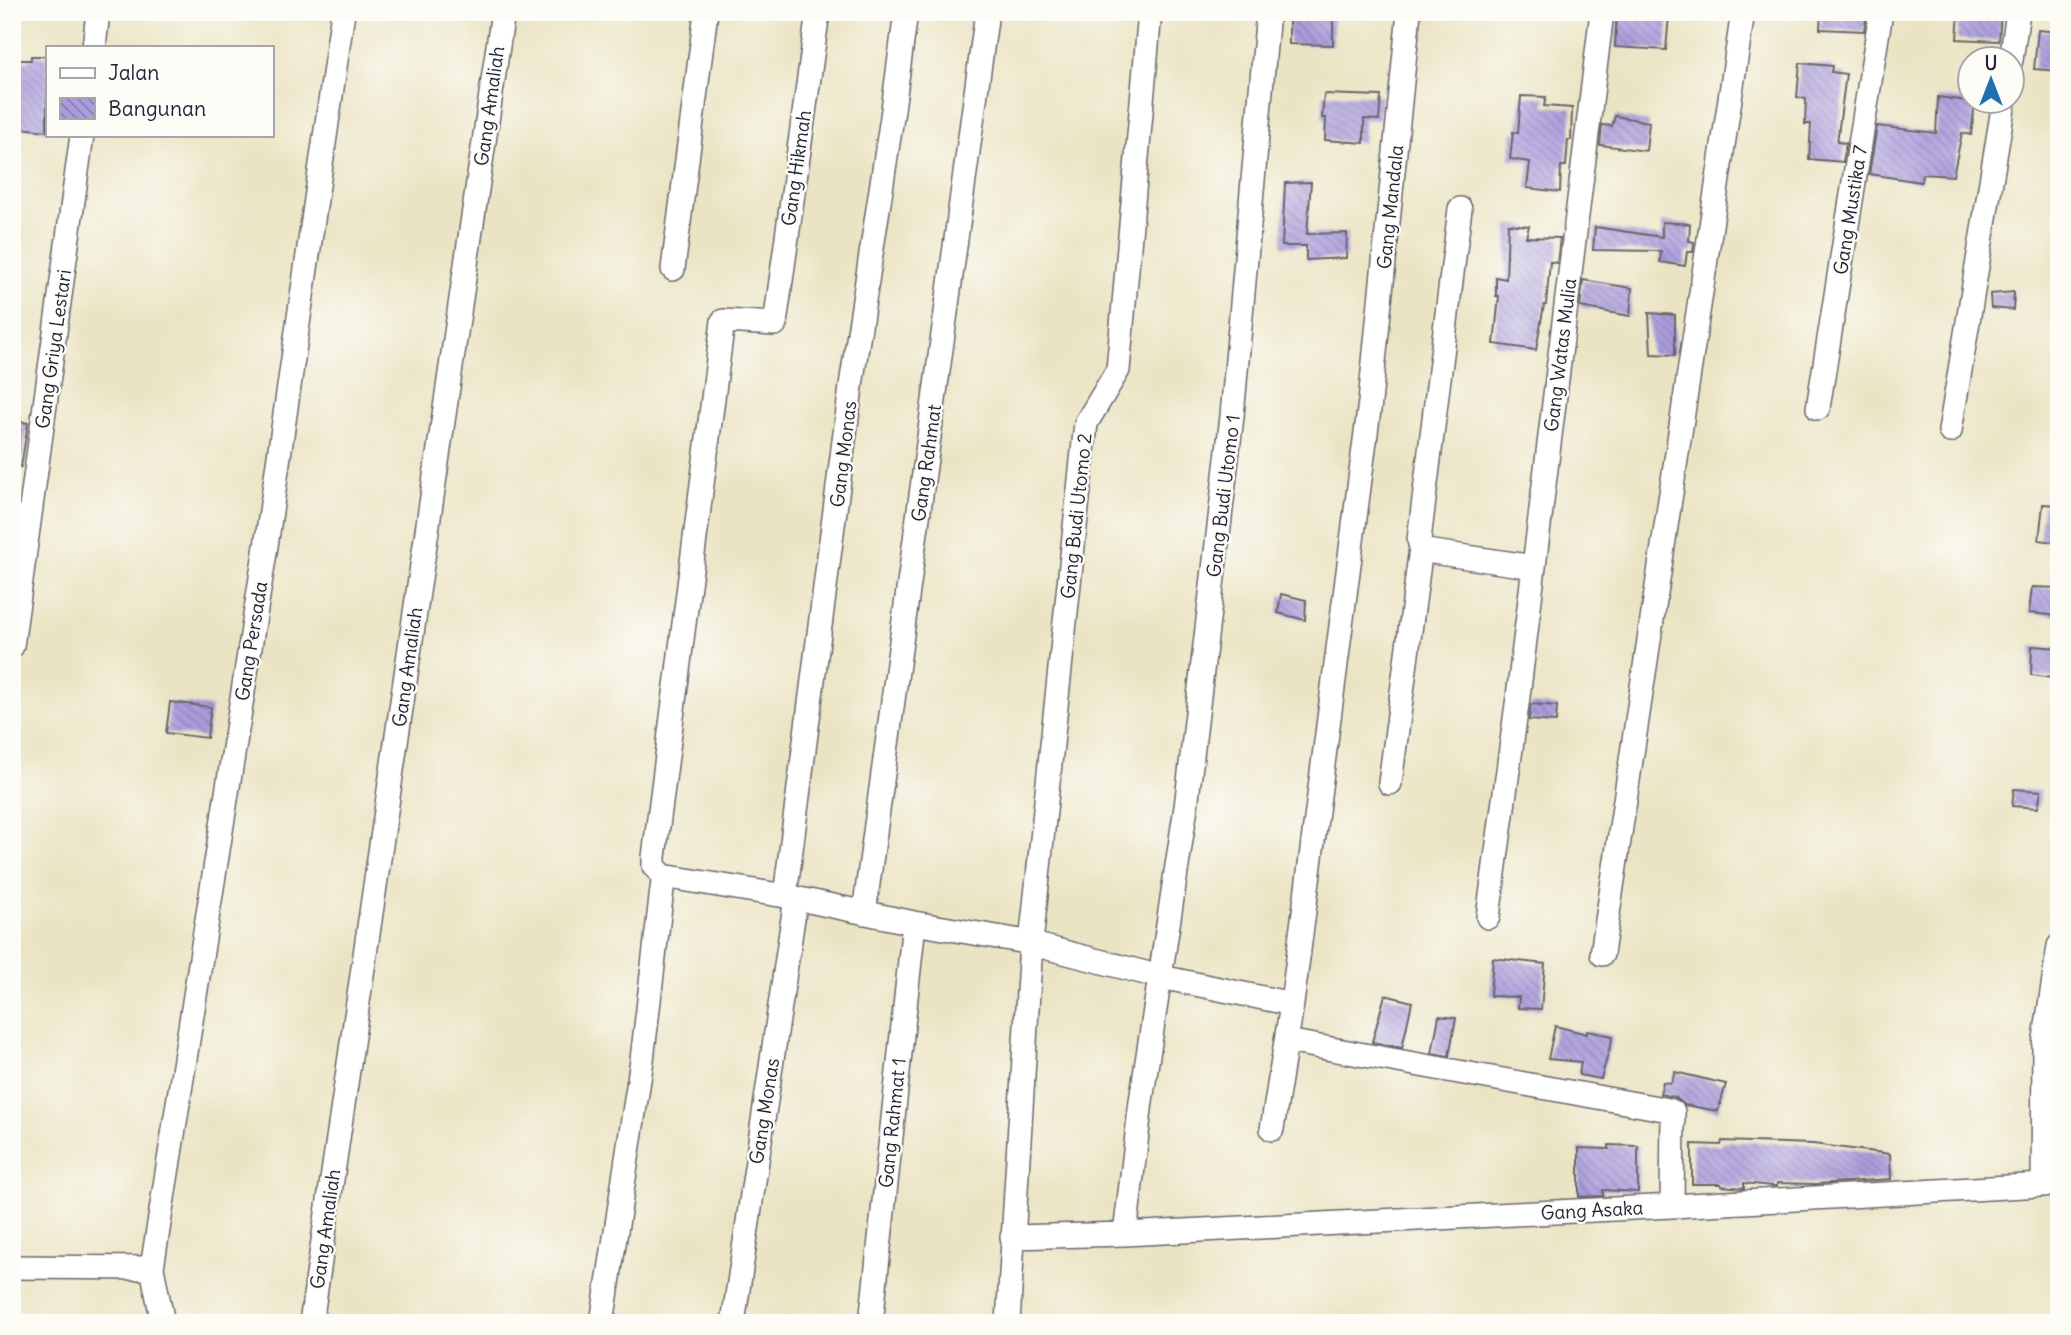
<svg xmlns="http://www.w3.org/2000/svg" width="2071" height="1335" font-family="Delius,sans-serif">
  <defs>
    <pattern id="building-back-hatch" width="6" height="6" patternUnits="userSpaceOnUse" patternTransform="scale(1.75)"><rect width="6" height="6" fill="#aa9cdc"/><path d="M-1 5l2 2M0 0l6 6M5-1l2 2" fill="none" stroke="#8a7fb4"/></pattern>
  </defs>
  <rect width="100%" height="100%" fill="#fdfcf7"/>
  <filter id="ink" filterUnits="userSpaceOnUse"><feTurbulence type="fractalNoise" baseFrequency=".0143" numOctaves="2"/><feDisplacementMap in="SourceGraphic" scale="14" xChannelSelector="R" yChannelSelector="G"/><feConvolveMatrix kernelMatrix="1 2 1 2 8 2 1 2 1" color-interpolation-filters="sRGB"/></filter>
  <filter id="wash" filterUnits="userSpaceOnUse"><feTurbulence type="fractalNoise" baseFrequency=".00686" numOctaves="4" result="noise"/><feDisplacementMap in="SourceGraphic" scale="28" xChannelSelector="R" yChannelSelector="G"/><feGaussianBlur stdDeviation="1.57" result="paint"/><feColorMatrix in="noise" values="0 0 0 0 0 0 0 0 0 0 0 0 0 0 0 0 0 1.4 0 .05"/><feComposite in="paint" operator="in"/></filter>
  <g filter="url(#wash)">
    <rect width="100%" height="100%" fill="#ebe4c4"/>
    <g id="blocks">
      <path fill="url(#building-back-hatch)" d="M1289 12H1333V45L1289 44Z
        M1617 12 1669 15 1666 50 1615 47Z
        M1821 12H1867L1864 31 1820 29Z
        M1959 12H2001L1999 41 1957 39Z
        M2038 30 2059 32V71L2034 69Z
        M31 56H47V131L12 127V60H31Z
        M1800 63 1832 66 1831 72 1846 74 1837 142 1846 143 1843 162 1809 159 1811 124H1805L1806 99 1797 97Z
        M1324 94 1381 96 1379 120 1364 119V143L1325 140 1326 118H1322Z
        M1521 96 1546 97 1544 106 1572 108 1571 140H1568L1566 166H1561L1560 192 1527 188 1530 162 1510 159 1513 132 1518 133Z
        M1938 97 1975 102 1971 135 1962 133 1953 176 1922 174 1921 182 1869 174 1877 126 1936 133Z
        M1615 116 1649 122 1646 151 1600 145 1602 125 1612 126Z
        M1311 182 1307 234 1347 233 1346 258 1306 260V246H1282L1285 183Z
        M1662 222 1690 224 1689 241 1694 242 1693 252H1687L1685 266 1660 262 1661 251 1593 250 1595 227 1662 237Z
        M1508 224 1529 226 1526 237 1560 238 1557 263 1550 262 1546 305H1544L1536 350 1494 344 1499 296H1496V277L1506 279Z
        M1583 280 1632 288 1630 316 1580 307Z
        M2014 292 2013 310 1991 308 1990 294Z
        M1649 313 1675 315V355L1651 354Z
        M12 420 28 423 21 467 12 466Z
        M2043 504 2059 505V543L2039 540Z
        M2032 587 2059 588V616L2029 613Z
        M1281 594 1306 600 1305 620 1278 613Z
        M2032 646 2059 648V679L2031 675Z
        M170 702 211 707 207 738 166 733Z
        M1531 704 1557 706 1556 722 1529 720Z
        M2014 789 2041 791 2038 808 2012 806Z
        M1493 958 1545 964 1541 1009 1518 1008 1519 997 1490 996Z
        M1385 995 1412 1002 1402 1048 1372 1042Z
        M1439 1016 1456 1018 1449 1056 1432 1053Z
        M1555 1026 1587 1034V1031L1613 1036 1601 1079 1579 1075 1581 1062 1548 1059Z
        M1675 1072 1726 1084 1718 1111 1685 1105 1675 1097 1660 1094 1663 1082 1671 1083Z
        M1722 1141 1813 1144 1890 1154 1891 1179 1816 1184 1777 1183V1186H1772L1744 1183V1188L1721 1186V1184H1692V1144L1721 1145Z
        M1609 1145 1638 1146V1192L1603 1190V1196L1579 1197V1148L1609 1149Z"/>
    </g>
  </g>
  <g filter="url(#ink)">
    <use href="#blocks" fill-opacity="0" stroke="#68666b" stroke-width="2"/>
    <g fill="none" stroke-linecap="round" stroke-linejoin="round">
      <g stroke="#68666b" stroke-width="26">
        <path id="minor" d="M94 47 98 12
          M2011 60 2018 12
          M1460 209 1419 540 1421 548 1426 551 1534 567
          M673 269 706 12
          M1818 408 1881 12
          M1950 431 2004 102
          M12 646 82 135
          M1390 783 1421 548
          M666 879 654 866V857L723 321 775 324 818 12
          M785 896 852 379 892 117 906 12
          M864 913 987 12
          M1488 917 1518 697 1602 12
          M1602 954 1743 12
          M1292 1004 1370 402 1409 12
          M1287 1041 1669 1110 1673 1112 1672 1206
          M2043 1184 2044 1045 2059 946
          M1125 1234 1141 1101 1186 807 1232 416 1268 12
          M1012 1237 1125 1234 1672 1206 2059 1184
          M12 1267 152 1268
          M163 1323 152 1268 266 546 343 12
          M311 1323 503 12
          M602 1323 642 1060 662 889 663 881 669 877 785 896 914 923 1021 941 1161 977 1292 1004 1272 1129
          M733 1323 796 898
          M871 1323 914 923
          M1008 1323 1031 943 1086 423 1118 370 1150 12"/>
      </g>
      <use href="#minor" stroke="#fff" stroke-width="23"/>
    </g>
  </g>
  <g text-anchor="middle" stroke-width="5" stroke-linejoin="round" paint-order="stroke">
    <g font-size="19" fill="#22223b" stroke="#fdfcf7">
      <text transform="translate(489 106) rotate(-82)" y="7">Gang Amaliah</text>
      <text transform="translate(796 168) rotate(-82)" y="7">Gang Hikmah</text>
      <text transform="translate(1390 207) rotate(-84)" y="7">Gang Mandala</text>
      <text transform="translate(1850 210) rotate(-81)" y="7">Gang Mustika 7</text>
      <text transform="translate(53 349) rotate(-82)" y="7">Gang Griya Lestari</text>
      <text transform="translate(1560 355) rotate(-83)" y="7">Gang Watas Mulia</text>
      <text transform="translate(843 454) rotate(-83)" y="7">Gang Monas</text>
      <text transform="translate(926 463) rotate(-82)" y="7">Gang Rahmat</text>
      <text transform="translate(1223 496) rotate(-83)" y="7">Gang Budi Utomo 1</text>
      <text transform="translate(1076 516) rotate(-84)" y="7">Gang Budi Utomo 2</text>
      <text transform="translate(251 641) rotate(-81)" y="7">Gang Persada</text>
      <text transform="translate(407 667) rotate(-82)" y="7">Gang Amaliah</text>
      <text transform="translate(764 1111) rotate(-81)" y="7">Gang Monas</text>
      <text transform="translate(892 1123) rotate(-84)" y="7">Gang Rahmat 1</text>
      <text transform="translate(1592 1210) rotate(-3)" y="7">Gang Asaka</text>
      <text transform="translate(325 1229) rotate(-82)" y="7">Gang Amaliah</text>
    </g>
  </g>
  <rect width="2071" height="1335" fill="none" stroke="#fdfcf7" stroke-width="42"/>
  <rect x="46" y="46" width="228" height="91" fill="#fdfcf7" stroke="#a5a5ac" stroke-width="2"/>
  <rect x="60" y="68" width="35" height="10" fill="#ffffff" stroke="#a5a5ac" stroke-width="2"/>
  <text x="108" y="80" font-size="21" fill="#22223b">Jalan</text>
  <rect x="60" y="98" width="35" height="21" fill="url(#building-back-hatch)" stroke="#a5a5ac" stroke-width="2"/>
  <text x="108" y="116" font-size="21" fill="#22223b">Bangunan</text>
  <g transform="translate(1991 80)"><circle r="33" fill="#fdfcf7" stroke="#a5a5ac" stroke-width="2"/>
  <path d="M0-5L12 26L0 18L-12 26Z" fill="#1f6fb2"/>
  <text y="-10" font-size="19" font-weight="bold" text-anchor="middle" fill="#22223b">U</text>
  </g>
</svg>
